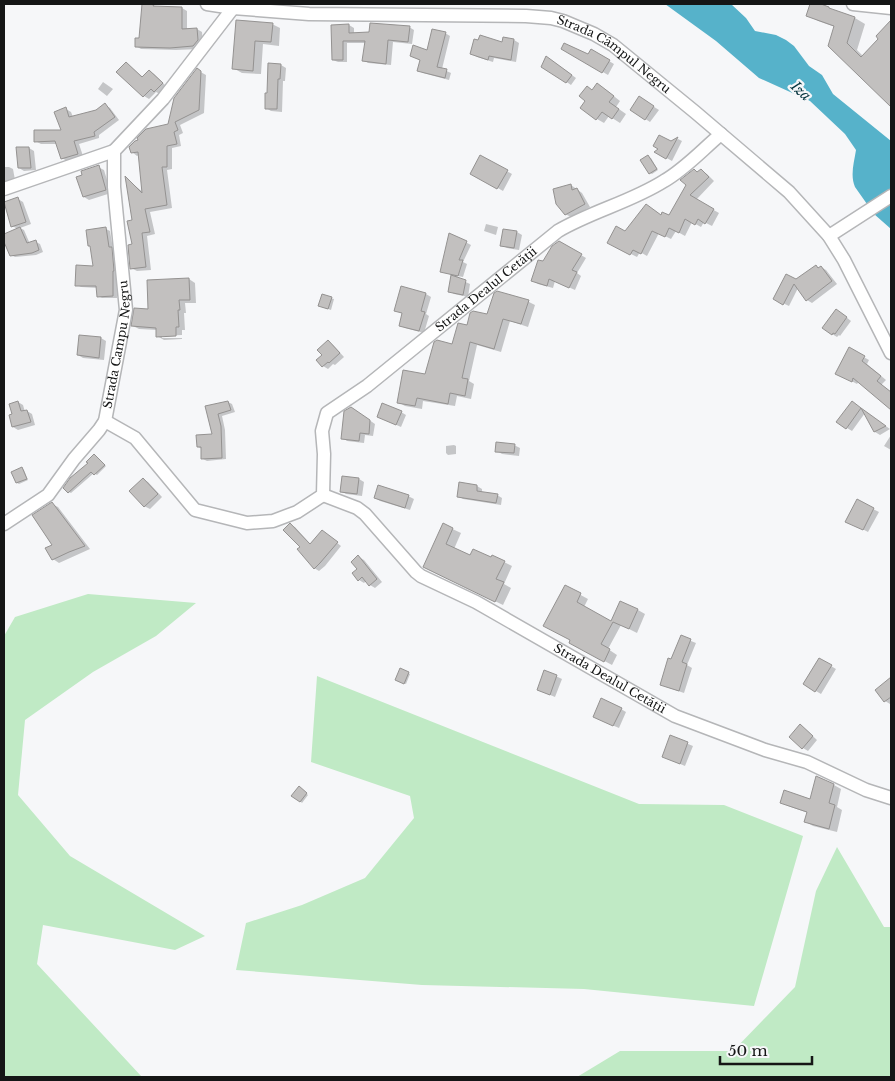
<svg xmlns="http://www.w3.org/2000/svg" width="895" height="1081" font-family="'Libre Baskerville',serif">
  <rect width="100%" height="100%" fill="#f6f7f9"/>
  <path fill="#c0eac5" d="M88 594 196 603 156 636 93 672 25 720 18 795 70 856 205 936 175 950 43 925 37 964 142 1077H4V636L15 617Z
    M317 676 639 804 724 805 803 836 754 1006 584 989 422 985 236 970 246 923 302 905 365 878 414 818 410 796 311 762Z
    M837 847 884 927H891V1077H577L620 1051H733L795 987 816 891Z"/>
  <path fill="#56b2ca" d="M665 4H731L746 18 755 31 776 35 786 40 794 46 809 66 822 75 833 94 891 141V229L874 214 855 187C850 175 854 163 856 150L845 134 810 101 759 78 716 41Z"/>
  <path fill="#0003" d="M334 4H356V5H336Z
    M811 4H818L829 8 836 12 855 18 865 24 857 50 863 56 880 39 877 36 891 22V105L829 45 835 27 818 21 807 15Z
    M153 5 157 7 182 8 187 11V30L197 29 202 32 203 43 199 49 176 50 141 49 136 46Z
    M237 21 272 24 280 28 279 46 263 44 261 74 242 73 233 68Z
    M349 25 354 28V34L370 33 409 27 414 30 412 44 393 42 391 65 368 63 364 60 366 43H347V62H338L333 60Z
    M445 33 450 36 442 69 451 73 449 80 423 73 418 70 421 60 411 56 428 51Z
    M514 40 519 43 516 62 494 58 493 62 477 57 472 54Z
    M563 49 589 56 592 51 614 64 608 75Z
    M551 60 576 78 571 85 543 66Z
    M126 64 131 67 143 77 149 71 154 74 167 87 160 94 156 92 149 99 144 96Z
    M281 65 286 68 285 81H283L282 112 271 111 266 108 268 94Z
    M197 70 206 75 204 113 180 125 183 133 179 135 181 146 172 148V169L167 170 172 208 150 212 155 234 147 236 151 270 137 271 131 268 134 221 127 179 144 193 139 155 137 156 132 152 170 125Z
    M103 82 113 89 107 96 98 89Z
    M605 89 620 101 616 107 626 114 620 123 609 116 604 123 597 119 587 101 593 91Z
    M640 98 659 110 650 122 632 110Z
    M105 105 110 108 119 120 99 135V138L79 144 83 156 67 161 62 158 58 144H41L35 141 63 132 66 109 71 112 73 117 96 111Z
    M678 139 682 141 672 161 656 152Z
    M29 148 34 151 36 170 24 171 19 168Z
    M481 157 512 174 503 191 472 173Z
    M648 157 651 158 658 170 652 174 650 173Z
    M4 167H9L13 169 15 180 4 183Z
    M98 167 104 170 111 193 89 200 84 197Z
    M701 170 707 174 714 181 696 200 719 213 712 226 704 222 701 227 692 222 685 236 676 231 671 239 659 233 647 256 640 252 637 257 615 246 646 205 662 216 669 217Z
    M571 185 582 193 590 207 571 217 565 214Z
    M18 199 23 202 31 224 20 228 24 230 30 244 36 242 40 244 43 252 36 255 15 257 11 255 4 239V235L18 229 12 226Z
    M486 224 498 227 496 235 484 231Z
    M106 229 110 231 113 249 116 251 117 298H102L98 296V288L81 287 77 285 94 267Z
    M504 230 517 232 522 235 519 250 507 248 501 245Z
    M450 234 471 245 463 262 467 264 463 277 457 276V278L470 284 468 297 454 294 449 291 452 275 442 271Z
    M559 242 586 258 577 273 581 276 575 290 555 281 553 288 538 284 533 281 544 263Z
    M816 266 819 268 821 267 826 270 837 284 812 303 807 300 798 288 789 306 774 299Z
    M189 279 195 283 196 303H185L186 313H184L185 330H182V335L162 336V338H182V339L164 340 157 336V330L139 329 133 326 150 310Z
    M497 292 529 302 535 305 528 327 510 321 501 352 477 345 469 381 474 384 471 399 457 396 455 406 423 401 422 409 405 406 398 402 426 375 453 346 468 326 488 316Z
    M426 294 431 297 426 314 429 316 424 333 405 328 400 325 404 314 395 310Z
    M323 296 334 299 331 310 322 307Z
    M841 313 851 321 840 336 839 335 837 337 832 334Z
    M80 336 101 338 106 341 104 360 83 358 78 355Z
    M328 342 333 345 344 357 335 365 333 364 328 369 323 366 324 355Z
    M849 349 869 360 867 364 886 380 881 385 891 392V408L859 381 857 384 842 376Z
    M18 402 23 405 25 412 27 411 32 414 35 425 18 430 13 427V415Z
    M228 402 232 404 235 412 222 416 225 430 226 459 207 461 203 459 202 449 198 447 214 436 207 407Z
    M857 406 890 429 880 435 875 432 865 413 852 431 847 428Z
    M356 411 375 424 373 436 365 435 364 443 347 441 343 438Z
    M401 412 406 415 401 427 383 419Z
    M891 435V450L884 446Z
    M454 445 456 446V454L448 455 446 453V446Z
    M514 445 520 448 519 456 502 454 497 451Z
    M96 457 106 466 97 475 94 473 71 493 69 492Z
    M22 468 24 470 28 480 19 484 17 483Z
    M143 479 148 482 162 497 150 509 144 506Z
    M359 479 364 482 362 496 346 494 341 491Z
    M460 484 477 486 482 489V493L497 495 502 498 501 505 463 499 458 496Z
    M408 496 414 499 410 510 380 501 375 498Z
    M857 501 879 512 868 532 847 521Z
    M52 504 58 507 90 549 59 563 53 559 54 545Z
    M290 525 295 527 311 545 326 534 341 546 325 566 319 571 314 568 301 547Z
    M444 525 461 533 454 549 470 556 504 562 512 566 504 584 511 588 503 605 433 571Z
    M359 557 364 560 382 582 375 588 370 585 366 581 364 583 359 580Z
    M566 587 588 599 584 607 612 622 638 610 645 614 637 633 621 625 608 649 617 655 612 665 571 643Z
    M681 637 696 643 687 665 692 668 684 693 666 687 661 684Z
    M819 659 836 669 821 694 804 684Z
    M545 671 562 679 555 697 538 690Z
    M408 673 410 674 406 684 396 680Z
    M889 680 891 681 890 704 885 701 877 690Z
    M621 709 626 712 619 728 600 720Z
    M805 729 817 740 808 751 803 748Z
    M671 737 693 746 685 766 668 759Z
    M834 785 841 789 837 807 842 810 837 832 813 826 806 822 808 813 788 806 781 802 811 801Z
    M301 789 308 795 302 803 300 801Z"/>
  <path fill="#c2c0bf" stroke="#949291" d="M142 4H154L153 6 182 7V29L197 28 198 40 193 46 170 48 135 47V38H139Z
    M810 4H821L829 7V8L855 17 847 43 861 57 878 39 876 36 891 20V107L828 46 834 26 806 16Z
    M236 20 273 23 271 42 255 41 253 71 232 69Z
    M370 23 410 26 408 42 388 40 386 64 362 61 365 41H343V60H332L331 25 349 24V33L369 32Z
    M432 29 446 32 437 67 447 69 445 78 417 71 420 60 410 56 413 45 427 50Z
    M480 35 502 42 503 37 514 39 511 60 489 56 488 60 470 54 474 39 478 40Z
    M564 43 588 54 591 49 610 60 602 73 561 49Z
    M546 56 572 75 566 83 541 67Z
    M126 62 142 77 149 70 163 83 154 92 151 89 143 97 116 72Z
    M268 63 281 64 280 79H278L277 109H265V93H267Z
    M197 68 201 71 199 110 175 122 178 130 174 132 177 144 167 146V167H162L167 205 145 209 150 232 142 233 146 267 130 269 128 245 132 244 127 221 132 220 125 176 142 193 138 152 131 153 129 147 135 141 138 140 137 138 146 129 168 124 174 98Z
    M597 83 614 96 609 102 619 109 612 119 602 112 596 120 580 108 585 101 579 96 587 86 592 90Z
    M639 96 654 106 645 120 630 110Z
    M105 103 115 117 94 132 95 136 74 141 78 154 61 159 55 141 34 142V130H61L54 112 66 107 69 117 96 110Z
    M659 135 671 141 678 137 666 159 654 152 658 149 653 146Z
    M16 147H29L31 168H18Z
    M480 155 508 170 497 189 470 174Z
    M648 155 657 169 649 174 640 160Z
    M99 165 106 190 83 197 76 177 82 175 81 171Z
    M694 169 697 172 701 169 709 177 690 195 714 209 705 224 698 219 695 225 685 219 679 233 669 228 665 237 652 231 641 254 633 250 630 255 607 243 616 226 625 231 646 204 661 215 662 212 669 215 686 185 680 180Z
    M571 184 572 190 577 188 585 204 565 215 556 204 553 189Z
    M18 197 26 222 11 227 4 202Z
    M20 227 27 243 36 240 39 250 32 253 10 256 4 242V234Z
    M106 227 109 247H112L114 271H113V296L97 297 96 286H75L76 265 93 266 90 246H88L86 230Z
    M503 229 517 231 514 248 500 246Z
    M449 233 467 241 459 260H463L458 276 440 272Z
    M559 241 582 254 572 270 577 272 569 288 549 279 547 286 531 281 538 260 543 261 552 246Z
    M816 265 818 268 821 266 832 281 806 301 794 284 783 305 773 299 786 274 796 279Z
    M451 275 466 280 463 295 448 292Z
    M189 278 190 300H179L180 310H178L179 327H176V336L156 337V328L131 326 134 308 148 309 147 280Z
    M401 286 426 293 421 311 425 312 419 331 399 326 402 313 394 311Z
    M497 291 529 300 521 324 503 319 494 349 470 342 462 378 468 379 465 396 450 393 448 404 417 398 415 406 397 403 403 370 425 374 434 342 437 340 452 344 458 323 467 325 470 313 473 311 487 314 494 293Z
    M322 294 332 297 328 309 318 306Z
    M836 309 847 317 835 334 833 333 832 335 822 328Z
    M79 335 101 337 99 358 77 355Z
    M328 340 340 353 329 363 328 362 322 367 316 360 322 355 317 350Z
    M849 347 865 356 862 361 881 376 877 381 891 392V410L853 378 852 382 835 374Z
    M18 401 21 411 27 410 31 422 12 427 9 415 12 414 9 404Z
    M228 401 231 410 218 414 221 426 222 458 201 459V447H197L196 435 212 434 205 406Z
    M852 401 861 408 886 426 874 432 861 408 846 429 836 422Z
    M382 403 402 411 396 425 377 417Z
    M351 407 370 420 369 434 360 433 359 441 341 439 344 411Z
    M496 442 515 444 514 453 495 452Z
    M94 454 105 465 94 475 91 472 68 493 63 488 70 478 88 463 86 462Z
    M22 467 27 479 16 483 11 472Z
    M342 476 359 478 357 494 340 492Z
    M143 478 158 494 144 507 129 491Z
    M459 482 477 485V491L498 494 496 503 457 497Z
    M378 485 409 495 405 508 374 498Z
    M857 499 874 508 863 530 845 522Z
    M52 502 85 546 69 552 52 560 45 548 52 545 32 515Z
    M290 523 310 544 322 530 338 542 320 563 314 569 297 549 300 547 283 530Z
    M443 523 453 528 446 544 470 555 473 549 491 557 492 555 505 561 496 579 504 582 495 602 423 567Z
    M358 555 377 579 369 586 362 577 358 581 352 573 357 569 351 562Z
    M565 585 581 593 577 602 611 621 620 601 638 609 629 629 613 622 601 644 610 649 604 662 569 643 570 640 543 626Z
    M681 635 691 639 682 662 687 664 679 691 660 685 668 658 671 659Z
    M819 658 832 665 815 692 803 684Z
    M400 668 409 672 404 684 395 680Z
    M544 670 557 675 550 695 537 690Z
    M891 677V697L884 702 875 690Z
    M601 698 622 708 613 726 593 717Z
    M800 724 813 736 802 749 789 737Z
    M670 735 688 742 680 764 662 757Z
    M816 776 834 784 829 803 835 805 829 829 804 822 807 812 780 803 784 790 810 799Z
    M299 786 307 793 300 802 291 796Z"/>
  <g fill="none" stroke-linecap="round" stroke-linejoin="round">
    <g stroke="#b5b6b8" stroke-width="15">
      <g id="minor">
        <path id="s1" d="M207 4 233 8 309 14 526 16 551 18 563 21 594 34 613 45 695 112 789 192 829 236 844 260 891 353"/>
        <path d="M853 4 891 8"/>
        <path d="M4 189 114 151"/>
        <path d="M829 236 891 196"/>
        <path id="s2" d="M105 421 135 438 195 510 247 523 273 521 297 512 323 495 324 454 322 431 327 413 367 386 558 231C592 211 631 202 664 181 685 169 702 150 721 134"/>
        <path id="s3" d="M323 495 357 508 365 514 416 572 421 576 476 602 675 716 765 750 807 762 866 790 891 798"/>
        <path id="s4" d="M4 524 48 495 74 459 99 430 105 421 126 310 114 187V151L163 99 233 8"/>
      </g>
    </g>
    <use href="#minor" stroke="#fff" stroke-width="12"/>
  </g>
  <g text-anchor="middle" stroke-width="4.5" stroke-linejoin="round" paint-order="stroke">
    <g font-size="12" fill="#151616" stroke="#f6f7f9">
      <text dy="4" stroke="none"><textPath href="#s1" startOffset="418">Strada Câmpul Negru</textPath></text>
      <text dy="4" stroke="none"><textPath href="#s2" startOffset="549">Strada Dealul Cetății</textPath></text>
      <text dy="4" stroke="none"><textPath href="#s4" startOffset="224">Strada Campu Negru</textPath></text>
      <text dy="4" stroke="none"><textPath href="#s3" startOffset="345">Strada Dealul Cetății</textPath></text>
    </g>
    <g font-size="14" font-style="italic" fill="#06343e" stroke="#f6f7f9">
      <text transform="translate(801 91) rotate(43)" y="5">Iza</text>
    </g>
  </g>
  <rect width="895" height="1081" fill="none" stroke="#151616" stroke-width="10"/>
  <path d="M720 1056v8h92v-8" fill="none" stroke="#151616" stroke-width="2.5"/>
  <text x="728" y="1056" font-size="15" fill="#151616" stroke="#f6f7f9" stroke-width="4" paint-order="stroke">50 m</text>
</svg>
